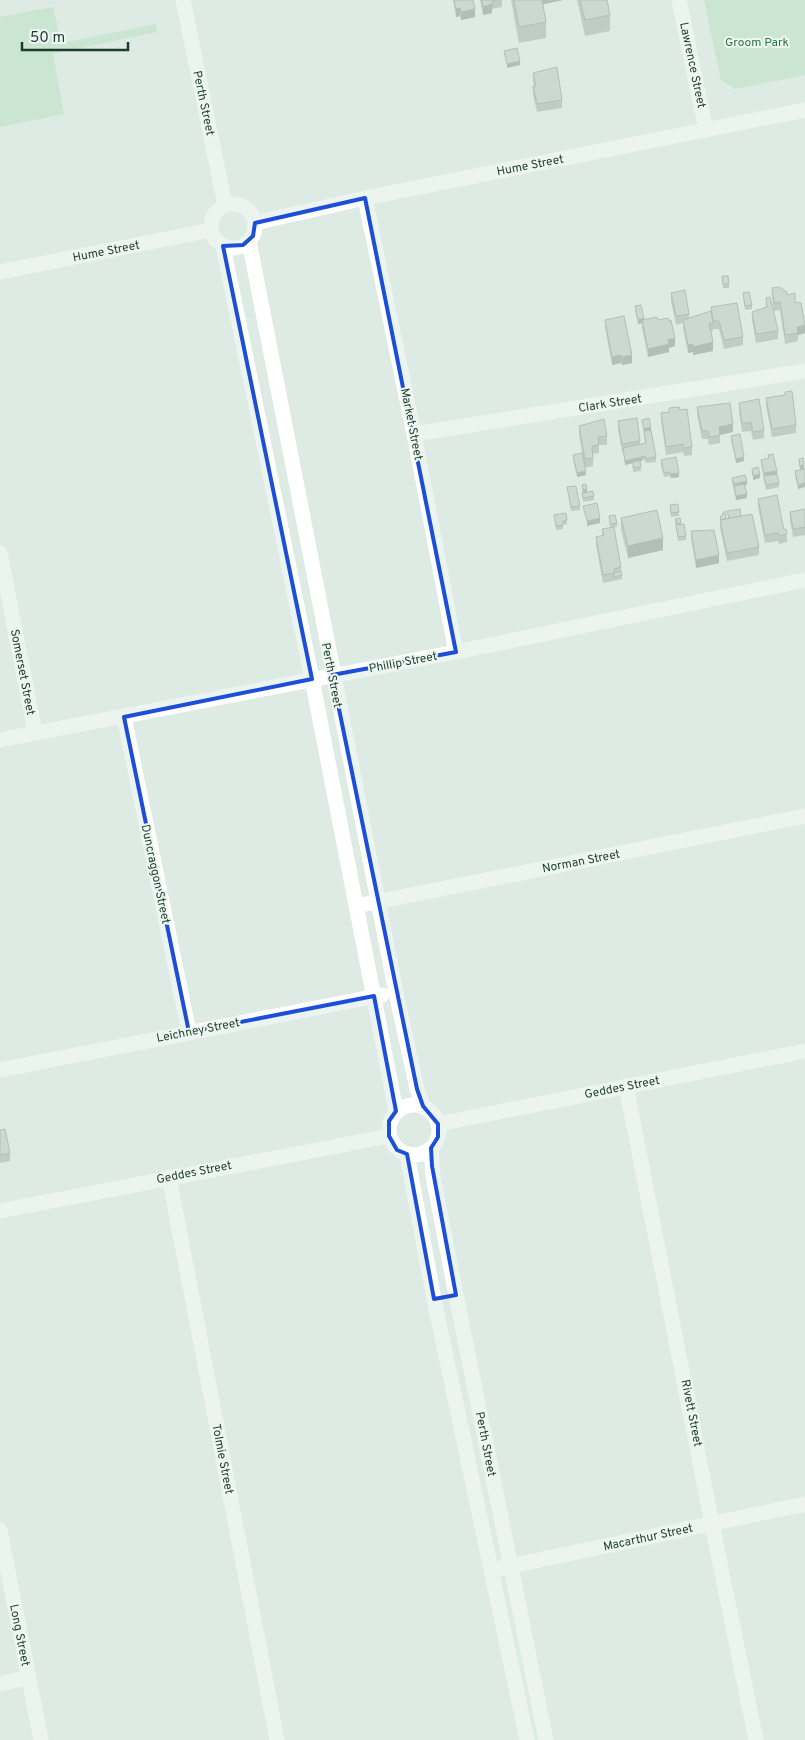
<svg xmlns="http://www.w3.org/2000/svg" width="805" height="1740" font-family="Overpass,sans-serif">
  <rect width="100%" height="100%" fill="#ddebe4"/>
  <path fill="#b4dfbd" d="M704 0H805V75L735 89 721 80Z
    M53 7 61 43 156 24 157 32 53 54 64 114 0 127V17Z"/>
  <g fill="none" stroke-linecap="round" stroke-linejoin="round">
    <path stroke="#fff" stroke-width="15" d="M183 0 225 205
      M679 0 706 130
      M365 198 414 434 456 652
      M211 226a22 22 0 1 1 44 0a22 22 0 1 1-44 0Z
      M255 223 365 198 805 110
      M249 241 396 993 417 1089 423 1106
      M223 246 312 679 396 1111
      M0 272 211 230
      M414 434 805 371
      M0 553 35 732
      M124 717 189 1032
      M0 740 456 652 805 580
      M356 906 805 816
      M0 1070 382 995
      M626 1086 712 1524 756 1740
      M389 1130a25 25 0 1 1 50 0a25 25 0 1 1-50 0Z
      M438 1124 805 1051
      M431 1148 433 1176 456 1295 546 1740
      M407 1154 434 1299 527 1740
      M169 1177 277 1740
      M0 1211 389 1136
      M0 1530 41 1740
      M501 1568 805 1504
      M0 1684 29 1677"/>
  </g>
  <path fill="#9aaaa3" d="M453 0H473L475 17 461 20 460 16 456 17Z
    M480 0H502V7L492 9V13L483 15Z
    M511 0H563L543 4 546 22V38L519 43Z
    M577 0H607L610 15V31L585 36Z
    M533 73 562 100V108L537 112 533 95V86H534L533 81Z
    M722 276 729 284V288H723Z
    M772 288 787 295 795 302 805 322V333L798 335V341L785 344 780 310 774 311 772 296Z
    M671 293 689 314V318L711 315V307L743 337V345L724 349 719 329H713V324V331H711L713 351 693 355V352L688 353 683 328V323L676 325 671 301Z
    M743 293 752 305V309L745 310 743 297Z
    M766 298 778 331V339L756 343 752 320V312L766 307Z
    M635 306 644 320H658L675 346 669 348V352L648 357 642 328V323L638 324 635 310Z
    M605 320 632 363 622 365 621 363 612 365 605 328Z
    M785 392 796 425V433L772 437 766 406V398L785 395Z
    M739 403 764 430V438L753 440 751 431 742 432 739 411Z
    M697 407 733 432 720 435V443L709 445 708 439H702L697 415Z
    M680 410 692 447V455L684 456 683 452 666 455 661 421V413Z
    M642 420 651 430 656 457V462L646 463 645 460 640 461 641 471 633 472V463L625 465 623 452H622L618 429V421L640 441V444L645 443Z
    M579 426 607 436V445H599V453L593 454V466L585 468 586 475 577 477 573 459V455L583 459 579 434Z
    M731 436 744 461 736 463 731 440Z
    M768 455 777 474 779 483V487L766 490 761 464V460L768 459Z
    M803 458 798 489 795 475V471L800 470 799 459Z
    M661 460 679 477 671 478 670 476 664 477 661 465Z
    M732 478 747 485 745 486 747 498 736 500 732 482Z
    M582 485 587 492 594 496V500L583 502Z
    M567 487 580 506V510L571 511Z
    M758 499 784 530 787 534V542L779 544 778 541 765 543 758 507Z
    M670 505 679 512V516L671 517Z
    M805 509V535L793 537 790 520V512Z
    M727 511 741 516 759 547V555L727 561 720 528V517L728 518Z
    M554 515 567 520V524L563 525V529L556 530Z
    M609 516 617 523V527H614L621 567 622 579 603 583 596 545V537L602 536V529L610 528Z
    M621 518 663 550 628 558 621 530Z
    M675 519 681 524 686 536V540L678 541 676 526 675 523Z
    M691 531 719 563 696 568 691 539Z
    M0 1130 10 1153V1161L0 1163Z"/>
  <path fill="#7d8b84" d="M540 0H563L540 5Z
    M492 4V13L483 15V7Z
    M460 8V16L456 17V9Z
    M475 9V17L461 20V12Z
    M520 61V65L507 68V64Z
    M644 318V322L642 320V323L638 324V320Z
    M805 325V333L798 335 797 327Z
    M675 338V346L669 348V352L648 357V349L668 340Z
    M713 342V351L693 355V347Z
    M693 344V352L688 353V345Z
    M621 355V363L612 365V357Z
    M632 355V363L622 365V357Z
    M733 424V432L719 435V427Z
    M651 427V432L644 433V429Z
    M642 457V461L625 465V461Z
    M744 457V461L736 463V459Z
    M804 465V469L800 470V466Z
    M586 471V475L577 477V473Z
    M777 471V475L764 478V473Z
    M679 473V477L671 478V474Z
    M760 474V478L753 480V476Z
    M747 481V485L734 488V484Z
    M805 483V487L798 489V485Z
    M587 489V493L583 494V490Z
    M747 494V498L736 500V496Z
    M600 518V523L587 526V521Z
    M663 538V550L628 558V546Z
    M719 555V563L696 568V560Z"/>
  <path fill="#b3c6bd" stroke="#7d8b84" d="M454 0H473L475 9 461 12 460 8 456 9Z
    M482 0H497L492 1V4L483 7Z
    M514 0H542L546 22 519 27Z
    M580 0H607L610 15 585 20Z
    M517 48 520 61 507 64 504 51Z
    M557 67 562 100 537 104 533 86H536L533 73Z
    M722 276H728L729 284H723Z
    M779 287 787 292V295L795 293V302L801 303 805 325 797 327 798 333 785 335 780 302 774 303 772 288Z
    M685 290 689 314 676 316 671 293Z
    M749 292 752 305 745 306 743 293Z
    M770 297 773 308 778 331 756 334 752 312 767 307 766 298Z
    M737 303 743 337 724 340 719 321H713L711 307Z
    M641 305 644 318 638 320 635 306Z
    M711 311 713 323H709L713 342 693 347V344L688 345 683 320Z
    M624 316 632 355 622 357 621 355 612 357 605 320Z
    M657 317 658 320 668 318 669 321 671 320 675 338 668 340 669 344 648 349 642 320Z
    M792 391 796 425 772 429 766 398 785 395V392Z
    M759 399 764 430 753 432 751 422 742 424 739 403Z
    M730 403 733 424 719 427 720 435 709 437 708 431H702L697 407Z
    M679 407 680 410 687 409 692 447 684 448 683 444 666 447 661 413 669 412V408Z
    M637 418 640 441 622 444 618 421Z
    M649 418 651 427 644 429 642 420Z
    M604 419 607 436 598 437 599 445 592 446 593 458 585 459 579 426Z
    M651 430 656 457 646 459 645 456 642 457 625 461 623 448 646 443 644 431Z
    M740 434 744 457 736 459 731 436Z
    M582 453 586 471 577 473 573 455Z
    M773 454 777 471 764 473 761 460 769 458 768 455Z
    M676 457 679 473 671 474 670 472 664 473 661 460Z
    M803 458 804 465 800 466 799 459Z
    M633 461H640L641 467 633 468Z
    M758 467 760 474 753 476 752 469Z
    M805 469V483L798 485 795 471Z
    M777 474 779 483 766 485 764 476Z
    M745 475 747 481 734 484 732 478Z
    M586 484 587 489 583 490 582 485Z
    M744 484 747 494 736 496 734 486Z
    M576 486 580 506 571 507 567 487Z
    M593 491 594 496 583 498 582 493Z
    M777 495 784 530 786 529 787 534 779 536 778 533 765 535 758 499Z
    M597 503 600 518 587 521 583 506Z
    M678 504 679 512 671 513 670 505Z
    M740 509 741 516 729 518 727 511Z
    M805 509V527L793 529 790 512Z
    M657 510 663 538 628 546 621 518Z
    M725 511 726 519 721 520 720 517Z
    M566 513 567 520 563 521V525L556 526 554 515Z
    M752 514 759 547 727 553 720 520Z
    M615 515 617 523 610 524 609 516Z
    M680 518 681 523 678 524 675 519Z
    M684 524 686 536 678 537 676 525Z
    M614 527 621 567 614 569V573L603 575 596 537 604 535 602 529Z
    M714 530 719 555 696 560 691 531Z
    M621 571 622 575 614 577V573Z
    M5 1129 10 1153 0 1155V1130Z"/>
  <path d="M0 0H805V1740H0ZM365 198 456 652 332 675 417 1089 423 1106 438 1124V1137L431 1148 432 1166 456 1295 434 1299 407 1154 397 1150 389 1136V1121L396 1111 374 996 189 1032 124 717 312 679 223 246 243 245 253 236 255 223Z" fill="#ddebe4" fill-opacity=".55" fill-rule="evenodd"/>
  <path fill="none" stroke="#1d4ed8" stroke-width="4" stroke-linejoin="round" d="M365 198 456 652 332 675 417 1089 423 1106 438 1124V1137L431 1148 432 1166 456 1295 434 1299 407 1154 397 1150 389 1136V1121L396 1111 374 996 189 1032 124 717 312 679 223 246 243 245 253 236 255 223Z"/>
  <g text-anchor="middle" stroke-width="4" stroke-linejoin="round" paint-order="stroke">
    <g font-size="12" fill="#247740" stroke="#eef7f2">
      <text x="757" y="46">Groom Park</text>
    </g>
    <g font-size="12" fill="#1d3c32" stroke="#eef7f2">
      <text transform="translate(693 65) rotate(78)" y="4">Lawrence Street</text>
      <text transform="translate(204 103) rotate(78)" y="4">Perth Street</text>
      <text transform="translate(530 165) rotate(-11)" y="4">Hume Street</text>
      <text transform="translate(106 251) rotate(-11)" y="4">Hume Street</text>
      <text transform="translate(610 403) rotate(-9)" y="4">Clark Street</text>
      <text transform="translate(412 424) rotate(79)" y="4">Market Street</text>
      <text transform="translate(403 662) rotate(-11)" y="4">Phillip Street</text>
      <text transform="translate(23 672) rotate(79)" y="4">Somerset Street</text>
      <text transform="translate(332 675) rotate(79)" y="4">Perth Street</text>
      <text transform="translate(581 861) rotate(-11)" y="4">Norman Street</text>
      <text transform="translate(156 874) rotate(78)" y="4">Duncraggon Street</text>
      <text transform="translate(198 1030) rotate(-11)" y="4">Leichney Street</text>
      <text transform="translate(622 1087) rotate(-11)" y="4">Geddes Street</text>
      <text transform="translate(194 1172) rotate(-11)" y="4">Geddes Street</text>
      <text transform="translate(692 1413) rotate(79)" y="4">Rivett Street</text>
      <text transform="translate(486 1444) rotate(79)" y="4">Perth Street</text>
      <text transform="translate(223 1459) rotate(79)" y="4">Tolmie Street</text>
      <text transform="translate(648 1537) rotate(-12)" y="4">Macarthur Street</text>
      <text transform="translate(20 1635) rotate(79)" y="4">Long Street</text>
    </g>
  </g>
  <path d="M22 42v8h106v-8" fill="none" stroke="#1d3c32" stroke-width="2.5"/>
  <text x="30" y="42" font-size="15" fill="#1d3c32" stroke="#eef7f2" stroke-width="4" paint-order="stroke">50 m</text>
</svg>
